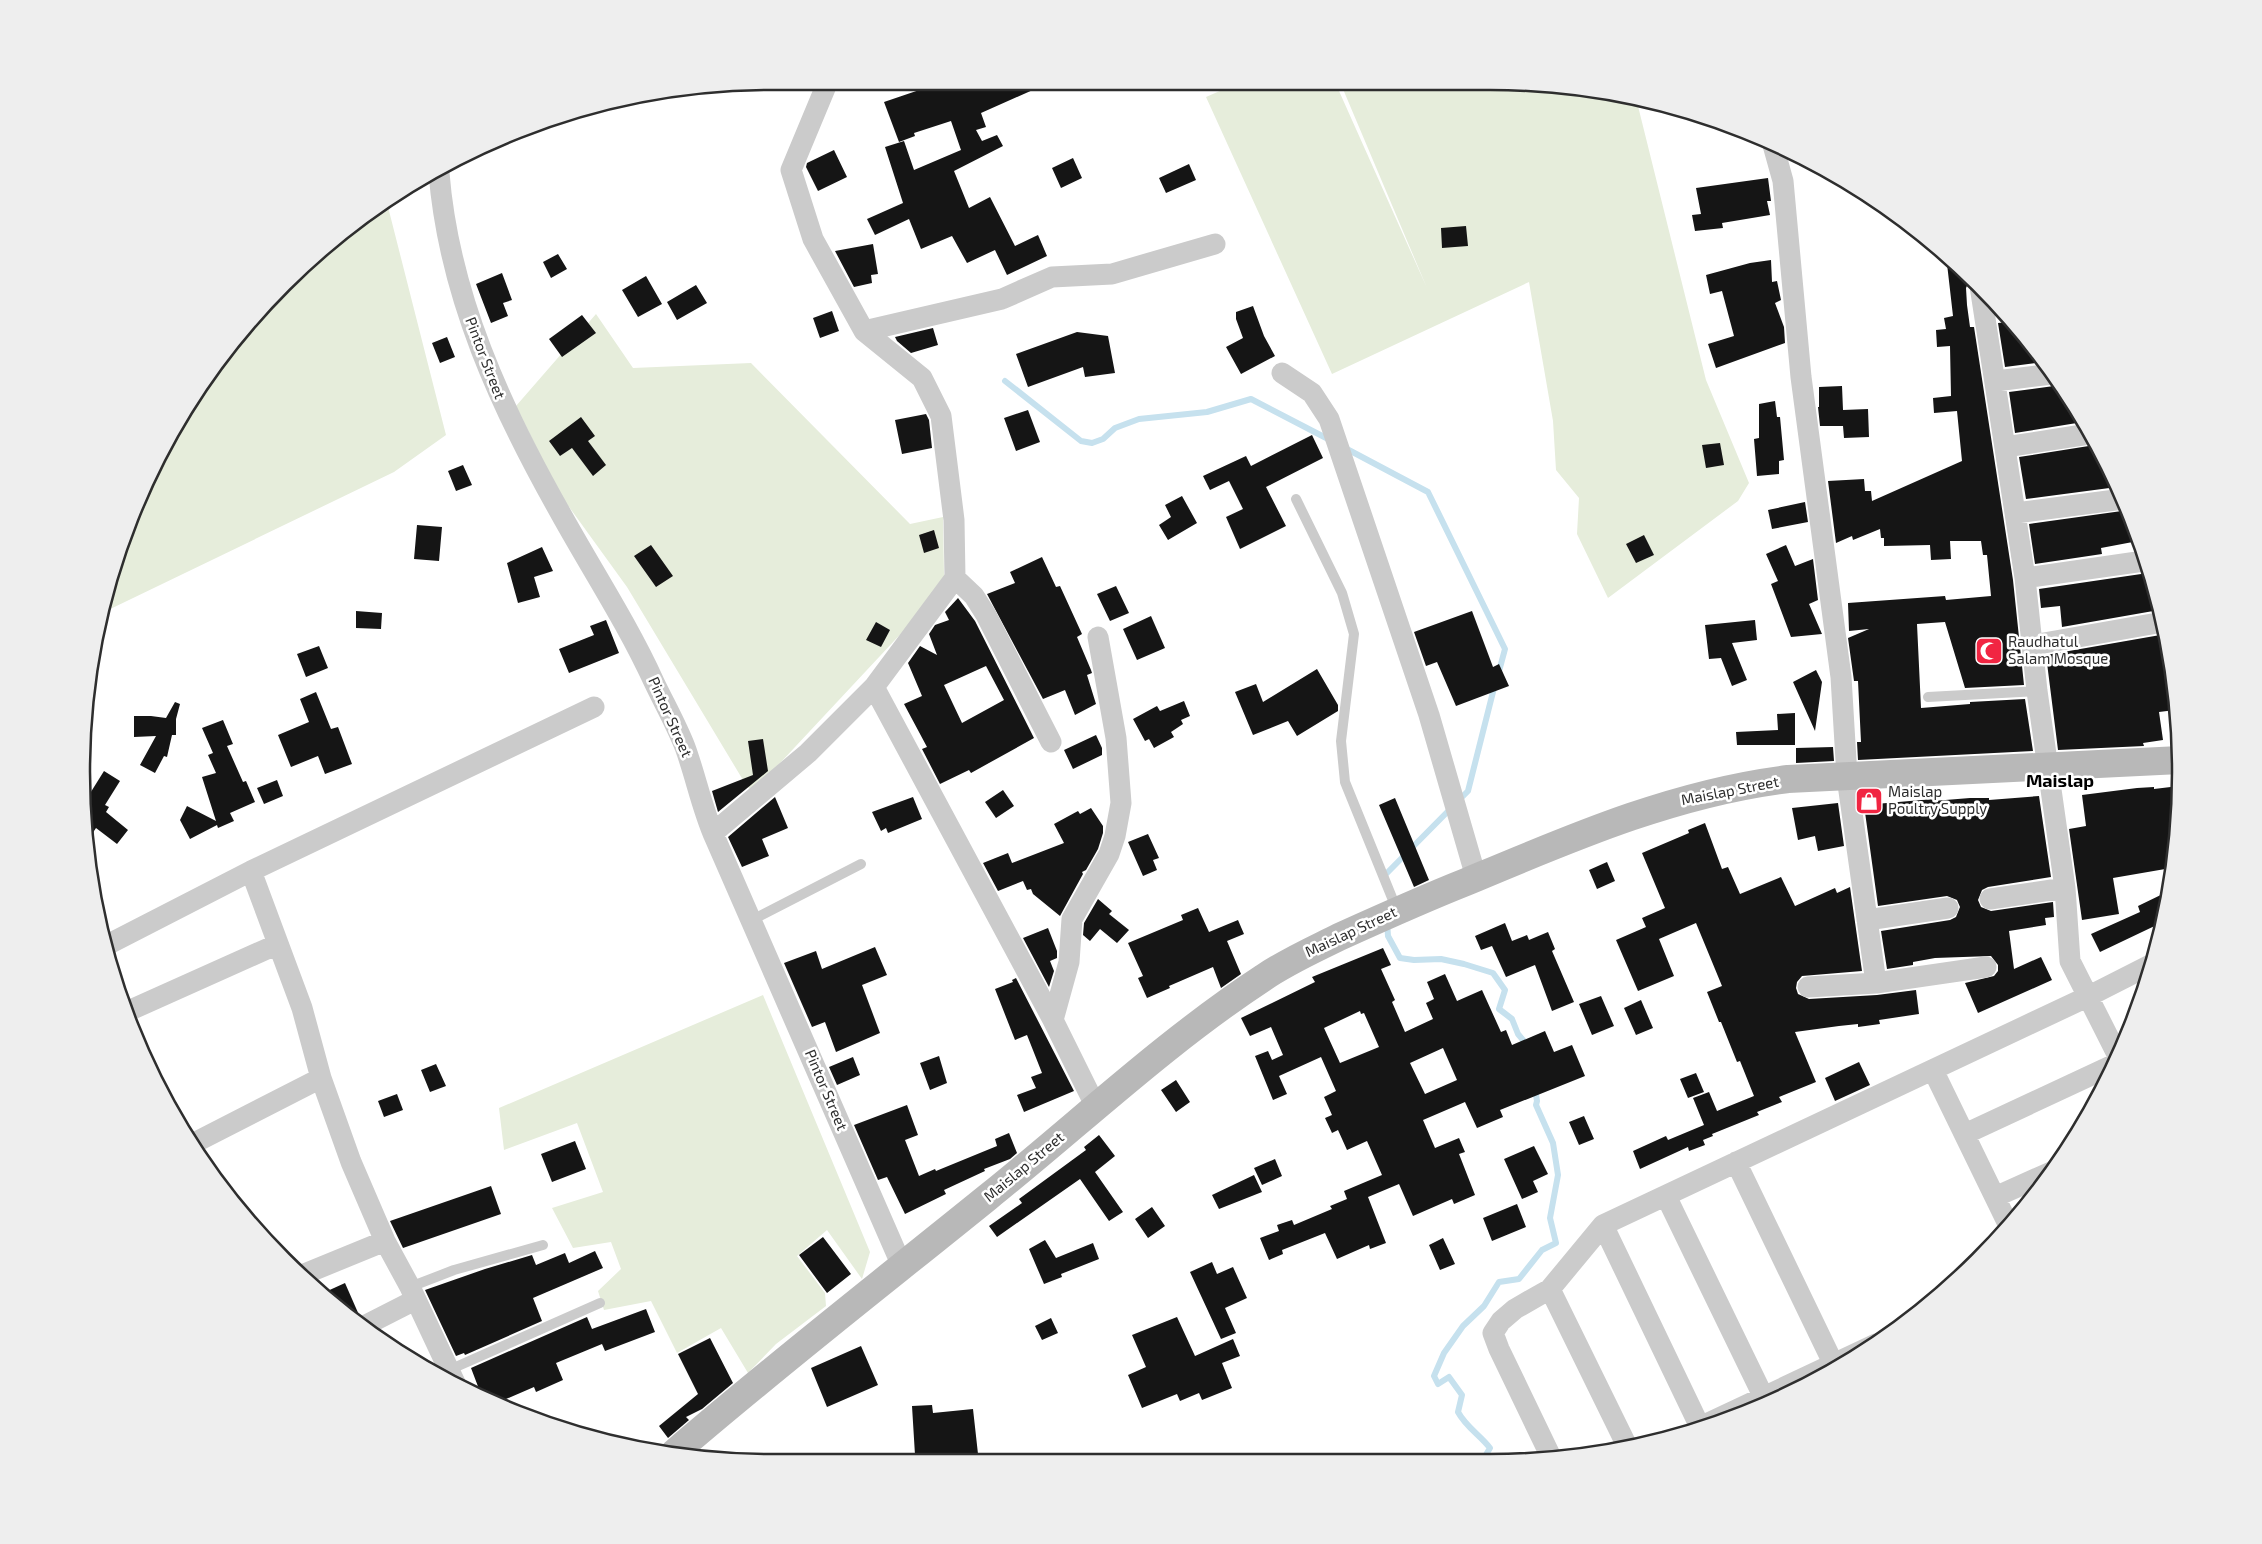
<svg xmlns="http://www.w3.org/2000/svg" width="2262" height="1544" font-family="'Exo 2',sans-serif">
  <rect width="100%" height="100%" fill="#fff"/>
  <path fill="#e6eddb" d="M1490 81 1624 94 1636 98 1706 380 1749 483 1738 501 1608 598 1577 534 1579 498 1556 470 1553 421 1529 282 1332 374 1206 97 1238 83 1335 82 1427 288 1340 82Z
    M386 199 446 435 394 472 102 613 105 593 134 508 224 351 316 253Z
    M596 314 633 368 751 363 910 524 943 517 944 574 951 580 753 792 746 785 627 587 559 493 516 406Z
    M763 995 870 1252 862 1279 827 1230 797 1256 825 1293 826 1306 776 1344 748 1373 721 1328 677 1353 651 1301 604 1310 598 1291 621 1269 611 1242 573 1248 552 1208 603 1192 577 1123 504 1150 499 1108Z"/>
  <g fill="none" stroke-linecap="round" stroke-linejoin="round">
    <path stroke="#c6e1ee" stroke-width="6" d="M1005 381 1081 441 1092 443 1103 439 1115 428 1139 419 1207 412 1251 399 1330 440
      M1345 448 1428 492 1505 649 1498 675
      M1385 879V875L1468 791 1495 684
      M1387 922 1388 936 1400 958 1414 960 1441 959 1464 964 1493 973 1505 990 1499 1009 1512 1019 1518 1034 1528 1046
      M1481 1463 1490 1448C1480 1435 1466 1427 1458 1412L1462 1395 1449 1377 1438 1384 1434 1376 1444 1353 1463 1326 1484 1306 1499 1282 1519 1279 1542 1250 1556 1243 1550 1218 1558 1175 1553 1143 1536 1105 1537 1101 1535 1089"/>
  </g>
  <path fill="#151515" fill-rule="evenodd" d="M934 85H1044L981 113 986 127 976 130 982 141 997 135 1003 146 954 171 969 208 990 197 1015 246 1038 235 1047 256 1007 275 995 250 967 263 952 236 921 249 909 219 875 235 867 219 903 203 885 147 904 141 914 170 961 150 951 121 914 133 915 136 899 142 884 102Z
    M834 150 847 177 818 191 806 167 807 163Z
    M1073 158 1082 178 1061 188 1052 168Z
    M1189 164 1196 180 1166 193 1159 178Z
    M1768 178 1771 201H1767L1770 215 1722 223 1723 228 1695 231 1692 215 1701 214 1696 188Z
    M1466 226 1468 246 1442 248 1441 228Z
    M873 244 878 274 871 275 872 283 854 287 835 251Z
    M558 254 567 269 551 278 543 262Z
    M1946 255 1971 277 1966 288 1967 305 1970 327H1974L2013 580 2024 685 1965 688 1945 622 1917 624 1921 708 1970 704V702L2025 699 2033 751 1858 760 1857 742H1861L1858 681H1854L1848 638 1869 629 1849 631 1848 603 1945 596 1946 600 1991 596 1987 555H1983L1981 541H1950L1951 559 1931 560 1930 545 1884 546V538H1881L1880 529 1853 540 1852 536 1836 543 1828 481 1864 479 1865 491H1871L1872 501 1962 461 1957 411 1934 413 1933 398 1951 396 1950 346 1937 347 1936 330 1946 329 1944 318 1953 316Z
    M1771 260 1772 282 1777 281 1781 300 1775 303 1784 327 1785 343 1716 368 1708 344 1734 336 1722 291 1710 294 1706 275 1750 263Z
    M502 273 512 300 503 303 508 316 491 323 476 284Z
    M646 276 662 304 638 317 622 290Z
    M696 285 707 303 677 320 667 302Z
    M1253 306 1264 336 1275 356 1241 374 1226 347 1243 338 1236 319V312Z
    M832 311 839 331 820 338 813 318Z
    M582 315 596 333 562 357 549 339Z
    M2010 322 2016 330 2043 362 2005 367 1998 323Z
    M933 328 938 345 911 353 897 341 895 337Z
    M1077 332 1108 336 1115 373 1085 377 1083 367 1028 387 1016 354Z
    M447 337 455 357 440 363 432 343Z
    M2060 383 2083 422 2015 433 2009 392 2054 386Z
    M1842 386 1843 410 1868 409 1869 437 1844 438 1843 426H1820L1818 407H1819V387Z
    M1775 401 1777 417H1780L1784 460 1779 461V474L1757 476 1754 439 1759 438V404Z
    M1028 410 1040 442 1016 451 1004 418Z
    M926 414 929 420 932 448 902 454 895 420Z
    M581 417 595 436 588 441 606 465 593 476 572 448 560 456 549 441Z
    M1312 435 1323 458 1266 487 1286 526 1240 549 1226 517 1243 509 1229 481 1210 490 1203 476 1246 456 1251 466Z
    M1720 443 1724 465 1706 468 1702 445Z
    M2095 445 2117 487 2026 499 2019 457Z
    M463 465 472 485 456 491 448 471Z
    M1182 496 1197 523 1168 540 1159 525 1171 517 1165 505Z
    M1805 502 1808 522 1772 529 1768 510Z
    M2129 510 2138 541 2101 548 2102 554 2035 564 2029 524Z
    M417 525 442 527 439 561 414 559Z
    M934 530 939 548 924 553 919 535Z
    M1644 535 1654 555 1636 563 1626 544Z
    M651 545 673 576 656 587 634 556Z
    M1786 545 1795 566 1813 559 1818 600 1809 604 1822 634 1791 637 1771 584 1778 581 1766 554Z
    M542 547 553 571 534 577 540 597 518 603 507 563Z
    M1042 557 1056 587 1060 586 1082 634 1077 637 1091 670 1092 673 1087 675 1096 704 1075 715 1065 690 1043 699 987 594 1015 583 1010 572Z
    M2148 573 2159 610 2062 627 2060 606 2041 608 2039 589Z
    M1116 586 1129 613 1110 621 1097 594Z
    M958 598 975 621 1034 738 971 773 969 770 940 784 922 749 927 747 904 704 922 696 908 663 920 646 937 655 929 634 935 625 949 620 945 612ZM986 666 1004 700 962 723 944 685Z
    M356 611 382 613 381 629 356 628Z
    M1472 611 1493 667 1499 664 1509 686 1456 706 1437 662 1426 666 1414 632Z
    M1151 616 1165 648 1137 660 1123 629Z
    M606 620 619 653 569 673 559 649 594 635 590 626Z
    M1755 620 1757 640 1732 643 1747 680 1732 686 1721 658 1709 659 1705 625Z
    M876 622 890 630 881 647 866 640Z
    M2166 634 2175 710 2159 712 2163 740 2143 743 2144 746 2058 750 2046 655Z
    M319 646 328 668 306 677 297 654Z
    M1317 669 1338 705V711L1297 736 1288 721 1253 735 1235 692 1256 684 1263 702Z
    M1816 670 1822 682 1815 731 1793 682Z
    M316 692 331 729 338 727 352 764 325 774 318 756 291 767 278 735 309 722 300 699Z
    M1184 701 1190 716 1181 720 1183 724 1171 732 1174 737 1154 748 1149 739 1145 741 1133 719 1157 706 1160 711Z
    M175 702 180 704 176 719V735H172L167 757 164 756 155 773 140 765 156 736 134 737V716H151L166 718Z
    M1795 713V745H1737L1736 732 1778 730 1777 714Z
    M223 720 233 744 227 746 243 782 246 781 255 802 230 813 234 821 218 828 217 825 190 839 180 820 187 806 216 821 202 777 216 773 208 755 213 753 202 728Z
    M1096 735 1102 748V755L1073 769 1064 750Z
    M763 739 768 771 718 812 712 791 753 775 748 741Z
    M1833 747 1834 761 1796 763V748Z
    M104 771 120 781 105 805 109 807 106 812 128 830 117 844 96 828 90 837 87 794 89 795Z
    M277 780 283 796 264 804 257 788Z
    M2179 786 2171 868 2113 878 2119 914 2082 920 2069 829 2086 826 2082 795 2137 788 2154 787V789Z
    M1003 790 1014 806 996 818 985 802Z
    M2039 796 2051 877 1988 887 1982 890 1978 900 1981 907 1991 911 2053 902 2054 917 2045 918 2046 925 2009 931 2014 969 2041 957 2052 980 1978 1013 1965 983 1994 976 1998 971V965L1991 956 1935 958 1913 962V965L1887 969 1881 931 1950 920 1956 917 1960 907 1957 900 1947 896 1878 906 1864 805 1933 799V801L1970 798H1989V800Z
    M775 797 788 828 762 839 769 856 742 867 728 837Z
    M913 797 922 819 888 833 886 828 881 831 872 812Z
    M1395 798 1429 880 1414 887 1379 805Z
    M1838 803 1844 846 1818 851 1815 836 1798 840 1792 808Z
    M1091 808 1103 826V833L1098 849 1086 870 1082 872 1083 874 1060 916 1033 894 1031 889 1027 890 1023 881 998 891 983 863 1008 853 1012 863 1064 843 1054 824 1078 811 1080 814Z
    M1705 823 1722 869 1728 867 1740 894 1781 877 1795 906 1835 888 1837 893 1850 887 1862 971 1802 976 1797 982 1796 988 1798 994 1809 999 1877 995 1916 990 1919 1014 1879 1020 1880 1024 1858 1027V1024L1839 1026 1795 1032 1816 1082 1779 1097 1782 1102 1757 1112 1759 1115 1712 1134 1713 1136 1703 1140 1705 1145 1689 1151 1688 1147 1640 1169 1633 1151 1666 1136 1668 1140 1704 1125 1693 1098 1709 1092 1717 1111 1754 1096 1740 1061 1737 1062 1721 1022H1719L1707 992 1722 986 1696 923 1659 939 1674 976 1638 991 1616 940 1646 927 1642 918 1665 908 1642 853 1689 833 1688 830Z
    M1148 834 1159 858 1153 860 1157 870 1143 876 1128 842Z
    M1607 862 1615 881 1597 889 1589 870Z
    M2169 891 2163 922 2100 952 2091 934 2140 912 2138 906Z
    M1098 899 1112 911 1109 914 1129 930 1117 943 1100 929 1090 941 1083 935 1084 923Z
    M1198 908 1209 932 1238 920 1244 934 1227 941 1241 974 1221 988 1213 967 1169 986 1170 988 1147 998 1138 978 1143 976 1128 943 1183 920 1181 915Z
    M1505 923 1512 941 1527 935 1529 940 1548 932 1555 949 1552 951 1574 1002 1552 1011 1535 965 1506 977 1492 946 1481 950 1475 936Z
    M1048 928 1057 951V958L1050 961 1054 971 1049 987 1023 938Z
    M875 947 887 975 862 985 880 1033 836 1052 825 1022 812 1027 784 963 816 951 822 969Z
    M1383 948 1391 965 1381 969 1395 1000 1392 1002 1405 1032 1433 1019 1426 1003 1434 999 1427 982 1445 974 1457 1001 1482 990 1501 1032 1506 1030 1512 1045 1545 1031 1554 1052 1572 1045 1585 1076 1500 1110 1503 1117 1477 1128 1465 1102 1423 1120 1435 1148 1459 1138 1465 1152 1459 1154 1475 1195 1454 1204 1452 1199 1413 1216 1399 1184 1368 1197 1386 1243 1370 1249 1369 1245 1337 1259 1325 1233 1282 1250 1283 1254 1269 1260 1260 1238 1279 1231 1277 1225 1292 1220 1294 1225 1332 1209 1330 1206 1347 1199 1344 1191 1382 1175 1367 1141 1347 1150 1338 1130 1332 1133 1325 1118 1332 1115 1324 1097 1336 1091 1321 1057 1279 1076 1287 1094 1273 1100 1255 1056 1268 1051 1272 1060 1283 1055 1271 1027 1250 1036 1241 1018 1315 982 1312 977ZM1360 1011 1361 1014 1364 1013 1379 1047 1340 1063 1324 1028ZM1443 1048 1457 1080 1425 1094 1410 1063Z
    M1016 978 1074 1091 1024 1112 1017 1095 1036 1088 1031 1077 1042 1073 1027 1035 1015 1040 995 989 1013 982 1012 980Z
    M1601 996 1614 1026 1592 1035 1579 1004Z
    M1641 1000 1653 1028 1636 1035 1624 1008Z
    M939 1056 947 1083 930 1090 920 1063Z
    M853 1057 860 1075 837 1085 829 1067Z
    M1859 1062 1870 1085 1835 1101 1825 1078Z
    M436 1064 446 1086 430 1092 421 1070Z
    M1696 1073 1704 1092 1688 1098 1680 1079Z
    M1176 1080 1190 1102 1176 1112 1161 1090Z
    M397 1094 403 1110 384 1117 378 1101Z
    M907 1105 918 1135 905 1140 919 1176 935 1169 936 1171 997 1146 995 1139 1009 1133 1017 1153 1010 1159 984 1169 985 1171 944 1190 946 1194 905 1214 887 1177 878 1180 854 1125Z
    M1584 1116 1594 1139 1579 1145 1569 1122Z
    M1099 1135 1115 1156 1095 1172 1123 1212 1109 1221 1080 1179 997 1237 989 1226 1022 1203 1019 1199 1086 1150 1084 1147Z
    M575 1141 586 1169 552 1182 541 1154Z
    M1534 1146 1548 1174 1533 1181 1538 1192 1522 1199 1504 1159Z
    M1275 1159 1282 1176 1262 1185 1254 1168Z
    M1254 1175 1262 1192 1219 1209 1212 1195Z
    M491 1186 501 1214 403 1248 390 1221Z
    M1517 1204 1526 1227 1492 1241 1483 1218Z
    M1152 1207 1165 1226 1148 1238 1135 1219Z
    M823 1237 851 1274 827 1293 799 1255Z
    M1443 1238 1455 1264 1440 1270 1429 1245Z
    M1045 1240 1056 1258 1093 1243 1099 1259 1061 1274 1062 1277 1044 1284 1029 1249Z
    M595 1251 603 1268 533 1298 542 1321 465 1355 464 1353 456 1356 425 1290 485 1269 532 1255 536 1265 565 1253 569 1263Z
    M1212 1262 1217 1274 1233 1267 1247 1298 1225 1308 1236 1333 1221 1339 1190 1272Z
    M345 1283 359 1315 354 1318 323 1293Z
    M646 1309 655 1332 605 1351 602 1344 556 1363 563 1380 536 1392 534 1387 499 1402 482 1397 471 1368 587 1317 592 1329Z
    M1177 1317 1195 1356 1233 1339 1240 1356 1222 1363 1232 1388 1202 1400 1199 1393 1180 1401 1177 1394 1142 1408 1128 1375 1146 1367 1132 1335Z
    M1051 1318 1058 1333 1042 1340 1035 1326Z
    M710 1338 733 1383 702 1409 686 1417 689 1420 668 1438 659 1426 698 1394 678 1354Z
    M861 1346 878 1385 827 1407 811 1368Z
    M932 1405 933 1413 973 1409 979 1463H956L951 1453 915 1455 912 1406Z"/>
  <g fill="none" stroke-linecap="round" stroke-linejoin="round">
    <path stroke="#cbcbcb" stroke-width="10" d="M1296 499 1342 593 1354 634 1341 741 1345 782 1397 910
      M1928 697 2037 691
      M2177 735 2178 759
      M752 920 861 864
      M410 1287 454 1270 543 1245
      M449 1370 600 1303"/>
    <path stroke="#cbcbcb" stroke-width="21" d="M1773 145 1783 181 1801 377 1841 677 1847 777 1876 983
      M439 173C449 296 501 408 561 514 592 570 627 623 654 682 664 703 676 724 685 747 696 777 702 809 715 838 778 980 840 1123 902 1266
      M1980 286 2025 578 2037 691 2065 888 2070 961 2118 1056
      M864 331 1002 299 1052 277 1112 274 1215 244
      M1282 373 1312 393 1329 419 1429 715 1476 877
      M1996 381 2052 374
      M2005 447 2089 434
      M2016 513 2123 499
      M955 578 974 596 986 615 1051 742
      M2025 578 2144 561
      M2033 645 2163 622
      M874 687 1053 1020
      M713 833 808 753 874 687 955 578 954 520 941 416 922 378 864 331 813 239 791 170 826 86
      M251 871 302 1008 321 1078 351 1162 385 1241 410 1287 456 1385
      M1990 899 2065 888
      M1867 920 1948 908
      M105 946 251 871 594 707
      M1808 987 1876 983 1986 967
      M126 1012 278 944
      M1933 1070 2008 1224
      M1096 1107 1053 1020 1069 962 1072 919 1109 854 1115 836 1121 803 1116 738 1098 637
      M1965 1134 2113 1065
      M194 1143 321 1078
      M1736 1162 1835 1367
      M1666 1196 1767 1404
      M1995 1197 2051 1172
      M1603 1225 1700 1427
      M302 1275 385 1241
      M1550 1289 1628 1448
      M364 1326 415 1300
      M1702 1426 1876 1344
      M1551 1457 1499 1349 1493 1333 1501 1321 1515 1309 1550 1289 1603 1225 2087 997 2150 965"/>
    <path stroke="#b8b8b8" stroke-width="28" d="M674 1453C776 1365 883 1282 988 1197 1079 1124 1164 1043 1263 978 1286 962 1313 950 1339 937 1381 918 1423 899 1466 882 1571 838 1674 793 1788 779L2180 760"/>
  </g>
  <defs>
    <g id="mosque-square" transform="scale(1.4375)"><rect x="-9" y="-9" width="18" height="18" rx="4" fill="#f12542" stroke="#fff"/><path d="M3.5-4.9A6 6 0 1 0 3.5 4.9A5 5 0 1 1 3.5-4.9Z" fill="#fff"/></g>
    <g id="shop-square" transform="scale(1.4375)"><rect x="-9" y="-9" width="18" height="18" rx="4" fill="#f12542" stroke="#fff"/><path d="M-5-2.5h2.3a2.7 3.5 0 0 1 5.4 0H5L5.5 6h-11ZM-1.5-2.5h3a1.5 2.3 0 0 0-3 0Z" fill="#fff"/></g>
  </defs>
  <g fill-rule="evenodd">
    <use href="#mosque-square" x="1989" y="651"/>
    <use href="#shop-square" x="1869" y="801"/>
  </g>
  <g text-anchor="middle" stroke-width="5" stroke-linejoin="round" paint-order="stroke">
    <g font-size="15" fill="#2e2e2e" stroke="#fff">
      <text transform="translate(485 358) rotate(69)" y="5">Pintor Street</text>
      <text transform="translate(670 717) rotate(66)" y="5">Pintor Street</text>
      <text transform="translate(1730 791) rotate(-11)" y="5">Maislap Street</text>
      <text transform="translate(1351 932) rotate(-25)" y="5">Maislap Street</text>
      <text transform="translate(826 1090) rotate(67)" y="5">Pintor Street</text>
      <text transform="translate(1024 1167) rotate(-40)" y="5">Maislap Street</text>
    </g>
    <g font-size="15" fill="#2e2e2e" stroke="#fff" text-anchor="start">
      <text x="2008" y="647">Raudhatul<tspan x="2008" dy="17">Salam Mosque</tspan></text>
      <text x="1888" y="797">Maislap<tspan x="1888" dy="17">Poultry Supply</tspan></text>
    </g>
    <g font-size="18" font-weight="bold" fill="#000" stroke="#fff">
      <text x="2060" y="787">Maislap</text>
    </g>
  </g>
  <path d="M0 0H2262V1544H0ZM772 90H1490A682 682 0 0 1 2172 772V772A682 682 0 0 1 1490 1454H772A682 682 0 0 1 90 772V772A682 682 0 0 1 772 90Z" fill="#eee" fill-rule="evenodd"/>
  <path fill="none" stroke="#2e2e2e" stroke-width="2.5" d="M772 90H1490A682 682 0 0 1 2172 772V772A682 682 0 0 1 1490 1454H772A682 682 0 0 1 90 772V772A682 682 0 0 1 772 90Z"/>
</svg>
